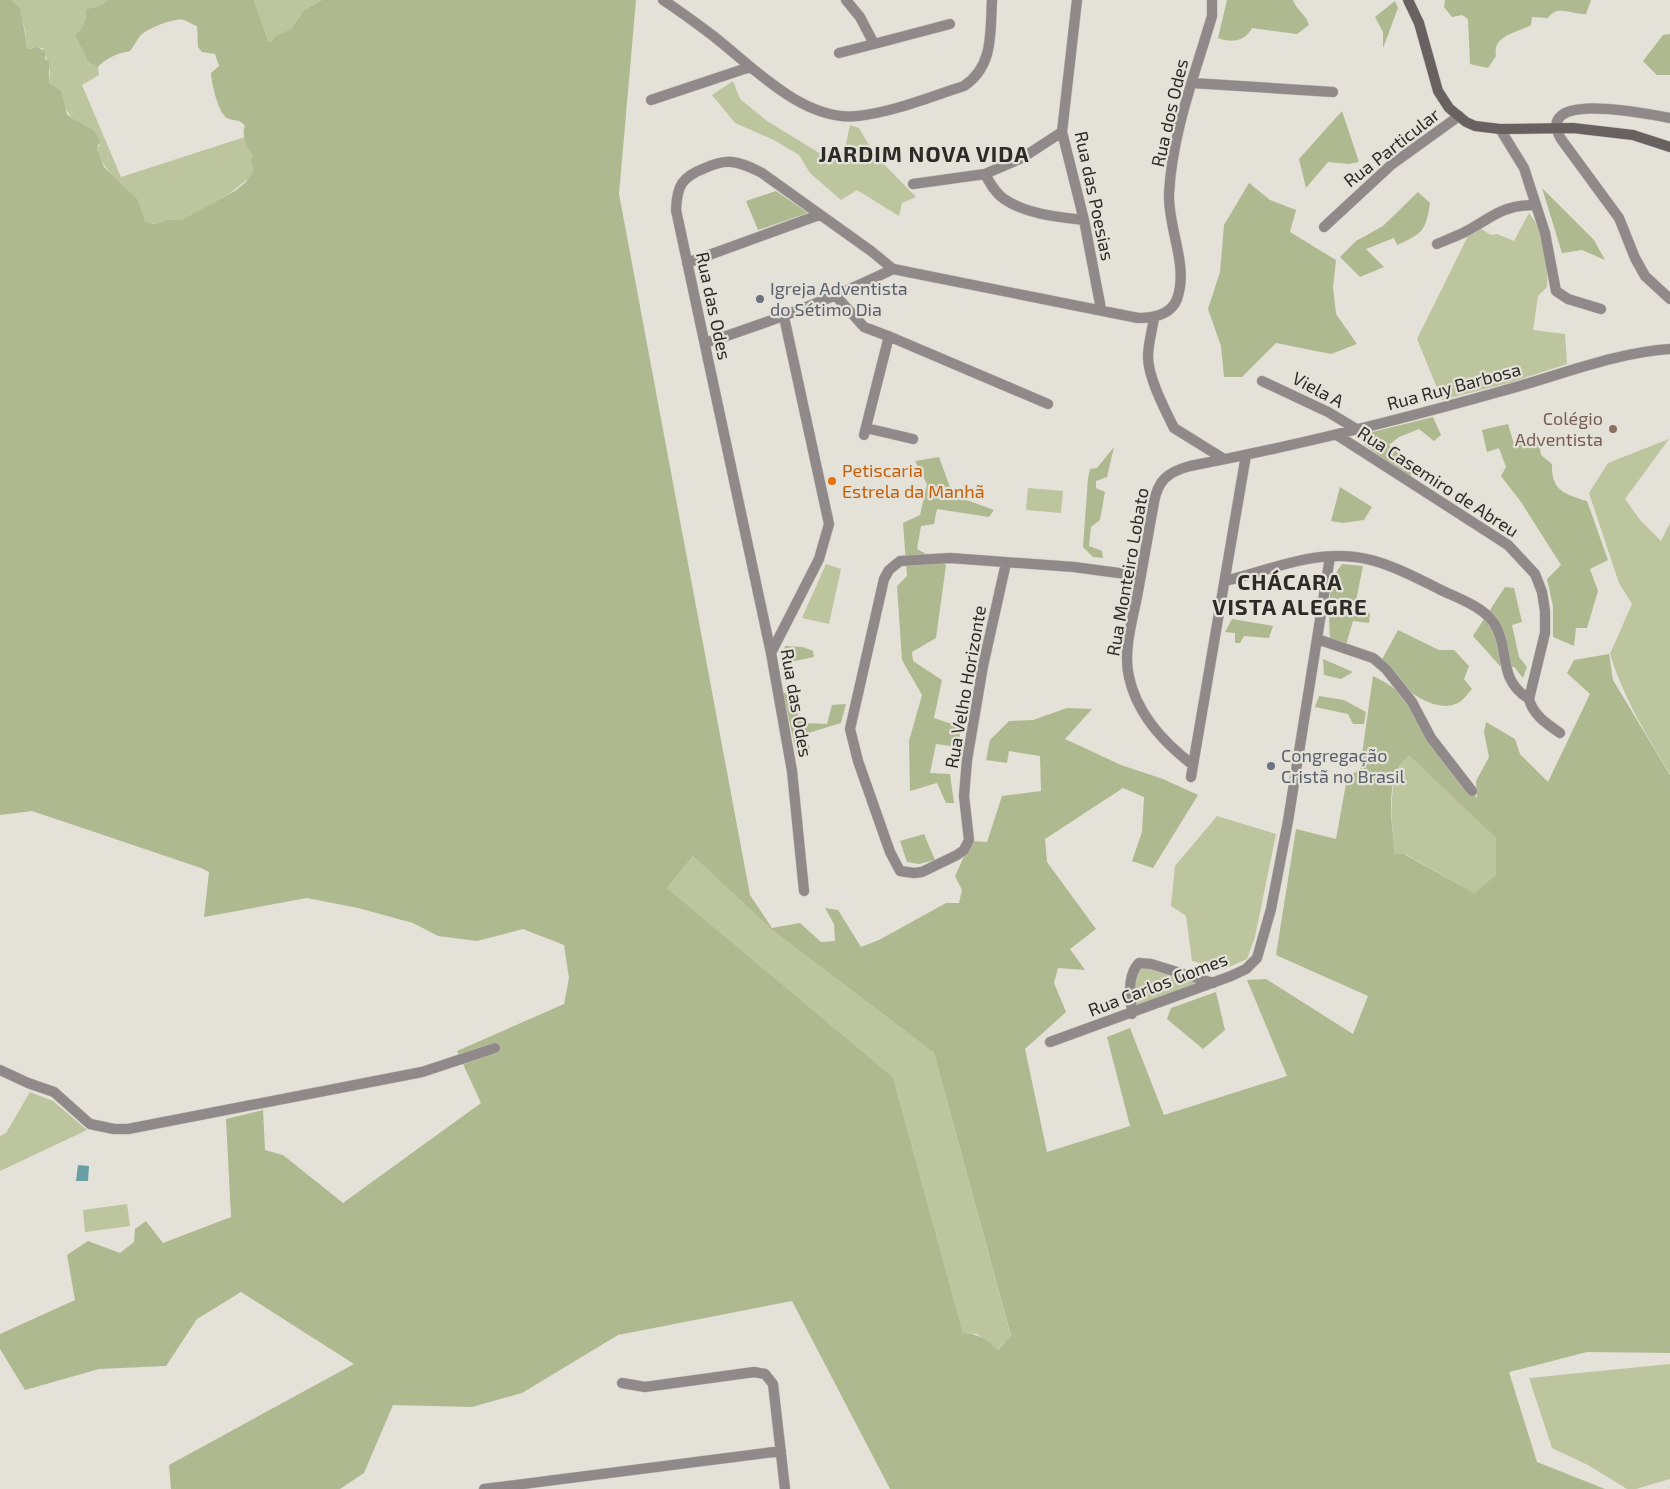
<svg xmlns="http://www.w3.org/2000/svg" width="1670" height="1489" font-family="'Exo 2',sans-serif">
  <rect width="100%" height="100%" fill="#e4e1d8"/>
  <path fill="#bcc59e" d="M11 0H108L99 6 86 9C86 19 84 28 76 34V38L89 63 98 67 99 75 82 85 121 177 245 137 247 147 254 155 251 160 253 171 249 178 229 194 182 221 167 220 154 224 145 221C141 213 139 203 133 196 121 182 101 169 97 148L100 146 94 130 72 118 63 105 62 94 49 83 50 71 43 48 37 47 28 49 26 47C28 28 20 14 11 0Z
    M254 0H322L304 10 291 29 272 42 268 41Z
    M733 81 740 99 767 121 821 154 838 157 845 148 850 125 859 128 875 155 916 197 902 203 899 216 857 190 841 200 810 173 799 155 774 140 735 123 712 95Z
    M1529 213C1545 233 1548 262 1547 287L1538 296 1533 330 1565 334 1567 364 1512 382 1442 400 1417 339 1470 232 1478 227 1491 235 1497 234 1514 241Z
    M1669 439 1625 499 1640 520 1661 541 1670 523V774C1647 736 1623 697 1610 654L1632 604 1619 583 1589 493 1608 463Z
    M1028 488 1063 491 1061 513 1026 510Z
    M826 564 841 569 829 624 802 618Z
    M1409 754 1496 838V875L1474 893 1405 854H1395C1392 824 1385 776 1409 754Z
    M1217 816 1276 834 1255 937 1247 959 1224 969 1192 961 1186 916 1171 906 1175 866Z
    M693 856 771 929 934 1053 1011 1337 997 1350 977 1334 963 1333 893 1077 667 888Z
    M1139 963 1213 983 1132 1014 1135 967Z
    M30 1092 53 1101 87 1130 0 1171V1136L6 1133Z
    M127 1204 130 1226 85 1232 83 1210Z
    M1670 1364V1479L1636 1489H1627L1588 1465 1552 1448 1529 1378Z"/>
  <path fill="#afb98f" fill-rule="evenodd" d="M0 0H11L20 8C21 21 27 32 26 47L29 49 37 47 45 51V59L49 62V83L61 91 67 114 72 118 94 130 100 141 97 149 104 167 137 199 145 221 154 224 167 220H182L235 191 246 182 253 171 251 160 253 155C247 150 241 135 245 126 239 118 235 122 227 118 219 114 211 83 211 73L219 66 215 54 202 52 198 47 197 26C192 25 188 21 184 20 175 17 147 29 141 35 137 39 134 46 130 51 118 53 106 58 98 67L89 63 76 38V34C84 28 86 19 86 9L99 6 108 0H254L268 41 272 42 276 36 291 29 304 10 322 0H636L619 194 750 895 772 928 800 923 821 942 835 941 834 924 825 908 838 910 861 947 879 940 946 903H959L962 890 955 876 971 841 987 842 1002 796 1041 791 1040 756 1009 751 1007 763 986 760 990 740 1009 721 1033 720 1067 708 1092 709 1065 739 1121 765 1163 779 1198 795 1153 868 1132 861 1142 832 1144 797 1123 788 1045 839 1047 862 1096 929 1070 949 1085 970 1058 968 1054 983 1066 1012 1025 1049 1047 1152 1130 1126 1107 1037 1130 1028 1164 1115 1287 1076 1247 980 1266 979 1353 1034 1368 996 1276 955 1296 829 1336 839 1347 778 1360 769 1373 676C1412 694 1410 713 1433 744 1447 762 1462 780 1477 798L1476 781 1489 757 1484 732 1486 722 1515 739 1520 754 1548 782 1590 694 1567 673 1574 660 1609 654 1613 680 1670 775V1353L1587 1352 1509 1372 1537 1462 1605 1489H890L792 1301 618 1335 522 1393 472 1407 393 1405 364 1473 340 1489H171L169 1465 354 1364 241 1292 197 1319 166 1366 99 1369 25 1390 0 1349V1334L75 1300 67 1255 88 1241 120 1253 134 1242 135 1229 146 1221 163 1243 231 1217 226 1119 263 1110 265 1150 283 1155 343 1203 481 1103 457 1051 564 1004 569 978 564 945 523 929 477 941 438 936 413 923 358 908 307 898 204 917 209 872 201 868 32 811 0 815ZM1409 755 1496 838V875L1474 893 1404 854H1395C1392 823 1383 777 1409 755ZM693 856 771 929 934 1053 1011 1336 998 1350C986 1339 979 1334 963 1333L893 1077 667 888Z
    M1227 0H1293C1297 11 1306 14 1309 25L1297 34 1252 28C1245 42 1231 43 1218 38Z
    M1445 0H1591L1586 14C1572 15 1557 4 1548 18L1532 17 1531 25C1518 33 1492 35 1496 56L1488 68 1470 64 1468 19 1462 15 1452 17 1444 7Z
    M1395 1 1398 8 1383 48V32L1375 17Z
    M1670 34V75H1657L1643 61 1663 35Z
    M1342 111 1359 162 1349 164 1328 162 1306 188 1299 159Z
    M1249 183 1270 200 1296 210 1290 232 1336 260 1333 287 1336 314 1357 344 1331 354 1276 343 1242 377H1224L1221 346 1208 309 1220 272 1224 225Z
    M1542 188 1594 240 1605 260 1582 250 1562 253Z
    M776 191 808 213 758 230 746 201Z
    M1418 192 1430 203C1426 231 1422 234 1397 245L1394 238 1366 249 1384 267 1360 277 1340 257 1356 241 1383 226Z
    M1433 417 1441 435 1434 441 1419 429 1399 437 1389 445 1407 461 1412 479 1365 445 1360 435Z
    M1508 424 1514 444 1538 439 1541 455 1552 464C1551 491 1565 494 1587 501L1608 560 1590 569 1598 591 1587 628H1576L1574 646 1553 637V606L1547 579 1561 565 1521 502 1501 476 1506 467 1499 448 1487 452 1482 430Z
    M1114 447 1107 477 1096 481V488L1105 492 1100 520 1091 527 1089 546 1102 551 1103 558 1093 557 1083 547 1088 478 1090 469 1097 468Z
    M939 457 953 495 994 510 989 517 937 509 934 524 921 526 917 549 946 565 936 638 912 652 913 661 942 680 934 718 961 727 958 747 936 744 930 773 950 774 954 803H946L937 783 910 791 909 741 922 695 902 660 897 586 907 576 903 523 920 515 927 484 915 461Z
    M1340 487 1372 507 1364 520 1343 523 1331 521Z
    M1342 564 1363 566 1356 601 1370 614 1369 623 1353 621 1346 645 1330 639C1329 615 1326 583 1342 564Z
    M1505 587 1514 588 1522 622 1512 625 1519 657 1527 667 1523 678 1514 667 1500 666 1473 636Z
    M1232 619 1273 626 1269 638 1244 636 1240 643H1235V633L1225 632Z
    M1398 630 1439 650H1454L1469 666 1464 679 1472 689C1468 693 1463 701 1458 703 1432 716 1398 682 1378 667Z
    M785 646 803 647 813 651 814 657 785 663 782 658Z
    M1323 659 1353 672 1341 679 1324 675Z
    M783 692 793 699 794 710 806 723 827 724 832 705 846 704 841 723 805 734 810 749 797 756Z
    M1319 696 1344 700 1366 712 1364 724H1353L1348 714 1315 707Z
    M924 834 935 860 919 864 907 862 900 841Z
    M1216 992 1225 1030 1203 1049 1167 1019 1171 1008Z"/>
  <path fill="#689fa5" d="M78 1165 89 1166 88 1181H76Z"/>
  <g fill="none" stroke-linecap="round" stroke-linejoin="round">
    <g stroke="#bfbdb5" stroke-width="11">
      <path id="street" d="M663 0C680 11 696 23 712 35 752 66 803 122 858 116 894 112 929 97 964 86 994 66 990 33 992 0
        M846 0 860 17 874 44 950 24
        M1077 0 1062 132 1084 220 1101 309
        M839 53 874 44
        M1192 83 1333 92
        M651 100 750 67
        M1670 118C1652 115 1532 89 1561 139L1619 218 1635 258 1645 276 1670 299
        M1500 129 1524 168 1545 233 1556 291 1568 299 1601 309
        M985 174C990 183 995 193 1004 199 1026 214 1058 217 1084 220
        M913 184 985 174 1022 158 1062 132
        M1324 227 1391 165 1459 116
        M1437 244C1446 240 1454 237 1463 233 1490 219 1501 205 1534 205
        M687 263 819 215
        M836 296 864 327 893 338 1048 404
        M1154 318C1152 331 1148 344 1148 357 1148 377 1165 410 1174 428L1224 459
        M705 343C770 322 832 299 893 269
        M1262 381 1328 412 1358 430
        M866 428 913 439
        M864 435 889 336
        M1337 435 1508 545 1535 574 1542 592 1545 611V633L1529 699C1533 715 1547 724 1560 733
        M1006 563 983 666 967 760 964 796 969 840 964 850 957 855 922 872 914 873 900 871 890 852 858 761 850 729 884 579 889 570 900 561 950 558 1074 567 1141 576
        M1225 581C1267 571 1311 551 1355 557 1384 560 1417 578 1443 591 1460 599 1483 607 1494 623 1511 650 1496 678 1529 699
        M1317 639 1373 658 1386 669 1412 702 1431 738 1472 791
        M771 653 819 559 829 524 784 317
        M1193 765C1164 743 1137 714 1129 677 1123 652 1132 621 1137 597 1143 565 1148 534 1154 502 1158 480 1168 472 1190 466 1295 446 1399 420 1502 391 1558 376 1612 353 1670 349
        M1191 777 1246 455
        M804 891 792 771 771 653 676 210C677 185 682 177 705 168 714 164 723 161 732 162 743 163 752 168 762 173L871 251 893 269 1138 318C1153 318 1171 315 1177 299 1189 266 1168 229 1169 194 1172 133 1195 74 1212 16V0
        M1132 1014C1131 996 1126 977 1139 963L1151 964 1213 983
        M1050 1042 1231 976 1246 969 1257 958 1271 909 1288 821 1330 557
        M0 1070 28 1083 54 1092 90 1124 114 1129H128L422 1072 495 1048
        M622 1383 645 1387 754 1372 765 1374 773 1384 785 1489
        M484 1489 781 1451"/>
    </g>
    <g stroke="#bfbdb5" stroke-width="11">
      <path id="secondary" d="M1408 0 1419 23 1438 91 1449 108 1466 122 1475 126 1500 129 1573 128 1633 135 1670 147"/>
    </g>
    <use href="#street" stroke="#8f8a89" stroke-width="10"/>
    <use href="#secondary" stroke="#67615f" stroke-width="10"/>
  </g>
  <g fill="#6b7280" stroke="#e4e1d8" stroke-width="2">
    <circle cx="760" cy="299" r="5"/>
    <circle cx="1271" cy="766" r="5"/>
  </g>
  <circle fill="#8d6e63" stroke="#e4e1d8" stroke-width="2" cx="1613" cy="429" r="5"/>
  <circle fill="#e8710a" stroke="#e4e1d8" stroke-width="2" cx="832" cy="481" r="5"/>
  <g text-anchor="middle" stroke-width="4.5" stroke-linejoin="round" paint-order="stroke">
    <g font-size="18" fill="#2c2b28" stroke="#e4e1d8">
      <text transform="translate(1170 113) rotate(-77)" y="6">Rua dos Odes</text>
      <text transform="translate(1392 148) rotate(-38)" y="6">Rua Particular</text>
      <text transform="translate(1094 196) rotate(78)" y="6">Rua das Poesias</text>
      <text transform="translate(713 306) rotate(78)" y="6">Rua das Odes</text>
      <text transform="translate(1454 387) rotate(-15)" y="6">Rua Ruy Barbosa</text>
      <text transform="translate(1318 390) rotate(28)" y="6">Viela A</text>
      <text transform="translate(1438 482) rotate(33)" y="6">Rua Casemiro de Abreu</text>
      <text transform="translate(1128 572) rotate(-80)" y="6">Rua Monteiro Lobato</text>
      <text transform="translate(966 687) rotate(-80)" y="6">Rua Velho Horizonte</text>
      <text transform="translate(796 703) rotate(80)" y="6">Rua das Odes</text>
      <text transform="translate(1158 985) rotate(-21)" y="6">Rua Carlos Gomes</text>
    </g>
    <g font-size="18" fill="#5b616d" stroke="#e4e1d8" text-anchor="start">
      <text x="770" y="295">Igreja Adventista<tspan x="770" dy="21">do Sétimo Dia</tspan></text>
      <text x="1281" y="762">Congregação<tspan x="1281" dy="21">Cristã no Brasil</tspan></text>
    </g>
    <g font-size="18" fill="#785e54" stroke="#e4e1d8" text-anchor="end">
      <text x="1603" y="425">Colégio<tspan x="1603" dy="21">Adventista</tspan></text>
    </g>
    <g font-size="18" fill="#c56008" stroke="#e4e1d8" text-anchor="start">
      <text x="842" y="477">Petiscaria<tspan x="842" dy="21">Estrela da Manhã</tspan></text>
    </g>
    <g font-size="22" font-weight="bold" letter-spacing="1" fill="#2c2b28" stroke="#e4e1d8">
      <text x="924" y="162">JARDIM NOVA VIDA</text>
      <text x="1290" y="590">CHÁCARA<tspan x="1290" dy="25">VISTA ALEGRE</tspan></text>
    </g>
  </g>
</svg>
